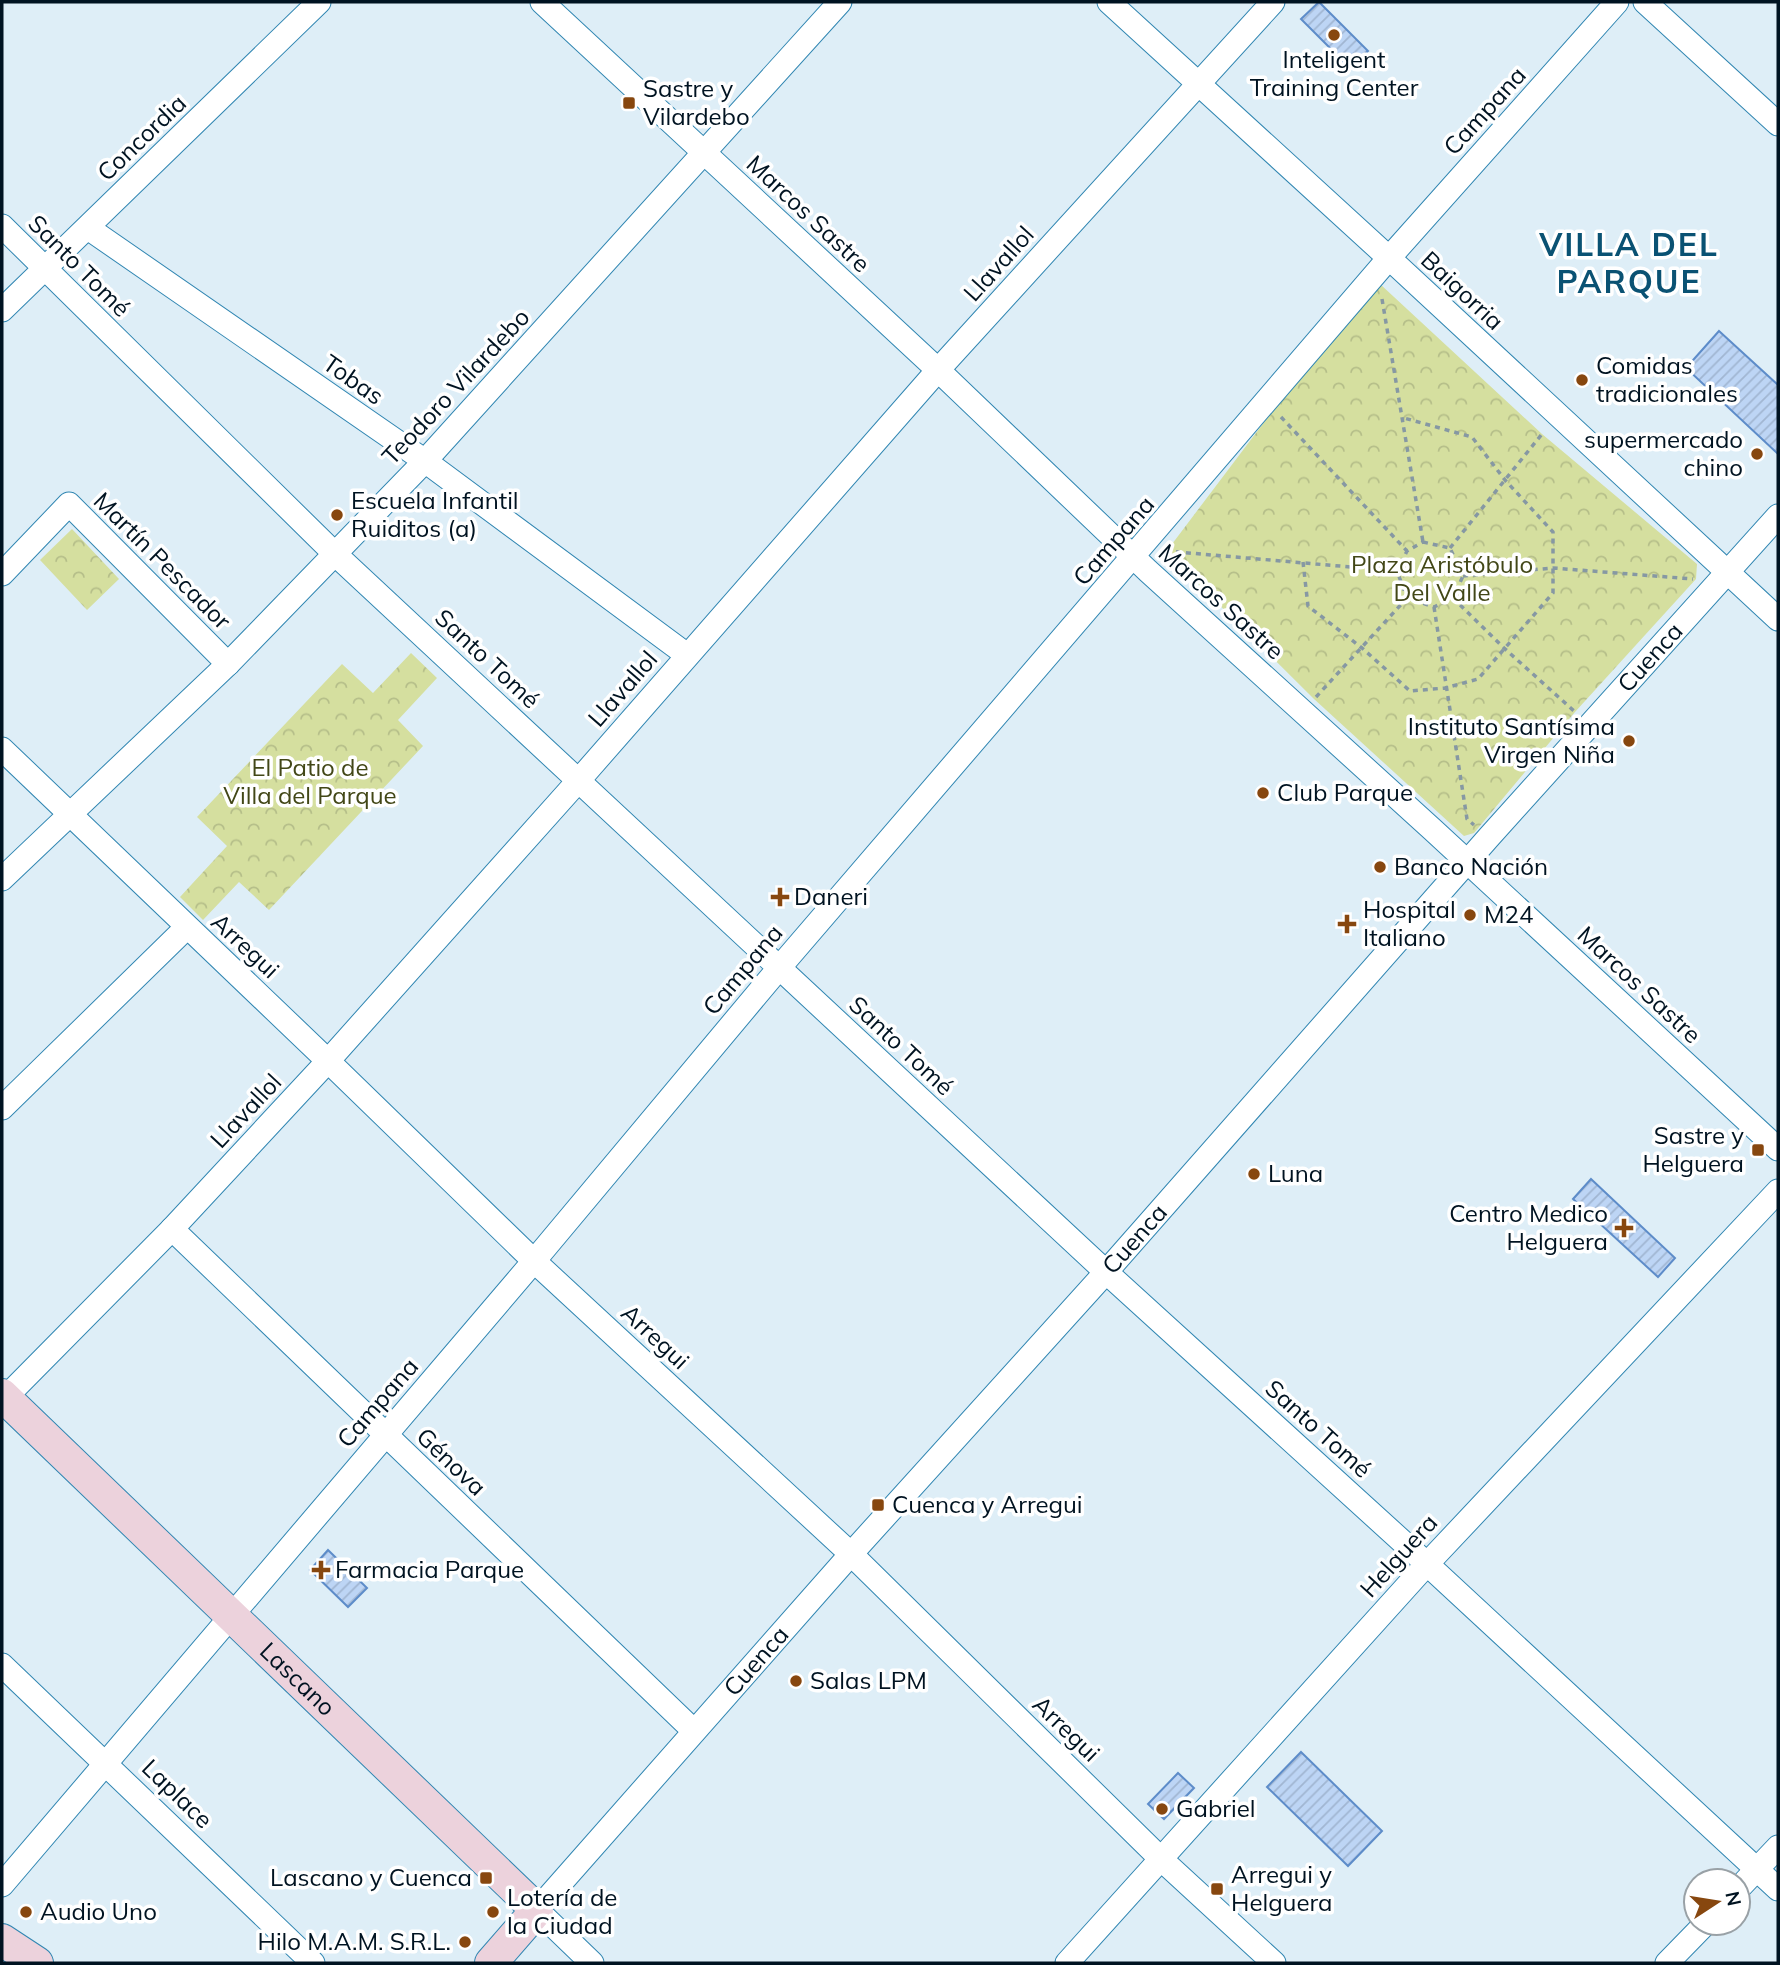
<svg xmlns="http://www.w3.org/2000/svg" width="1780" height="1965" font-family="Mulish,sans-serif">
  <defs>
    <pattern id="park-crowns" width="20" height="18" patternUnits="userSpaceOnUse" patternTransform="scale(1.75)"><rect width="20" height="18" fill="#d5df9f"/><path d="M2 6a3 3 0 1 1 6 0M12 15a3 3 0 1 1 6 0" fill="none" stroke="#b5be89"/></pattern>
    <pattern id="building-hatch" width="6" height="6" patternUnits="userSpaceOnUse" patternTransform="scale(1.75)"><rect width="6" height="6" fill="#bdd5f5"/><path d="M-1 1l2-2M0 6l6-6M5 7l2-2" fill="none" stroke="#a1b6d2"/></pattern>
  </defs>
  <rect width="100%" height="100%" fill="#deeef7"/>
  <path fill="url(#park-crowns)" d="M1380 284 1542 434 1697 564 1696 579 1575 712 1474 833 1464 836 1314 699 1166 552 1274 409Z
    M72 529 119 579 87 610 40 560Z
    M411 653 437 678 398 720 423 746 269 910 239 882 203 920 180 897 227 846 197 817 342 664 373 693Z"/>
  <path fill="url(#building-hatch)" stroke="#5d8cc9" stroke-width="2" d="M1319 2 1368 51 1350 68 1301 19Z
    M1719 331 1778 385V454L1686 368Z
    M1591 1179 1675 1258 1658 1277 1573 1199Z
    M328 1550 367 1588 348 1607 310 1570Z
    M1301 1752 1382 1831 1348 1866 1267 1787Z
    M1178 1773 1194 1788 1164 1819 1148 1804Z"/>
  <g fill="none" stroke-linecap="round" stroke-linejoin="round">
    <g stroke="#3086b2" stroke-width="25">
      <g id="street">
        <path d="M542 2 938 370 1148 571 1433 830 1778 1149"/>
        <path d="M1109 2 1389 258 1778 619"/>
        <path d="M1645 2 1778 124"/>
        <path d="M2 226 335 554 1106 1272 1427 1564 1778 1889"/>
        <path d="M88 228 425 461 687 655"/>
        <path d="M2 310 319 2"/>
        <path d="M2 574 69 504 228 664"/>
        <path d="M2 749 328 1061 534 1261 851 1554 1162 1860 1274 1963"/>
        <path d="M2 879 228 664 425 461 840 2"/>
        <path d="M2 1108 187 927"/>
        <path d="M172 1229 694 1731"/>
        <path d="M2 1401 172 1229 328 1061 579 780 938 370 1273 2"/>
        <path d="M2 1665 313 1963"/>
        <path d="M2 1885 534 1261 779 968 1389 258 1617 2"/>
        <path d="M1738 1889 1778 1847"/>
        <path id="s1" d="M592 1963 537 1910 851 1554 1106 1272 1489 837 1778 516"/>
        <path d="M1067 1963 1427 1564 1778 1191"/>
        <path d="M1667 1963 1706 1923"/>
      </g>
    </g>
    <g stroke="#3086b2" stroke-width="34">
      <g id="secondary">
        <path id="s2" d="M2 1395 537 1910 491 1963"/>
        <path d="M2 1940 37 1963"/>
      </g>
    </g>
    <path stroke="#8698a3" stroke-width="3.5" stroke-dasharray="5 5" stroke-linecap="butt" d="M1382 299 1423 542
      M1281 417 1407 551
      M1423 542 1450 548 1463 576 1453 598 1434 607 1407 598 1397 571 1407 551Z
      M1450 548 1542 434
      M1166 551 1397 571
      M1303 562 1308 606 1362 648 1410 691 1445 688 1478 679 1553 593V532L1505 480 1472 437 1404 418
      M1463 576 1553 568 1693 579
      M1453 598 1504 648 1574 711
      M1434 607 1467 819 1474 825
      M1316 697 1407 598"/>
    <use href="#street" stroke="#fff" stroke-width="23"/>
    <use href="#secondary" stroke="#ecd2dc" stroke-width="32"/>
  </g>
  <g fill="#87470f" stroke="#fff" stroke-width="2.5">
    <circle cx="1334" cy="35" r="7"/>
    <rect x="622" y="96" width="14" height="14" rx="3.5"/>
    <circle cx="1582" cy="380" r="7"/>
    <circle cx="1757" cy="454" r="7"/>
    <circle cx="337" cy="515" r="7"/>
    <circle cx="1629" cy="741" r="7"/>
    <circle cx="1263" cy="793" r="7"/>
    <circle cx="1380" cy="867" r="7"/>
    <path d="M776.5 886.5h7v7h7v7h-7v7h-7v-7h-7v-7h7z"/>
    <circle cx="1470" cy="915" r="7"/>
    <path d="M1343.5 913.5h7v7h7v7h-7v7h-7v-7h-7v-7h7z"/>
    <rect x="1751" y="1143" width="14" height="14" rx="3.5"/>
    <circle cx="1254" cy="1174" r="7"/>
    <path d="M1620.5 1217.5h7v7h7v7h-7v7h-7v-7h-7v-7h7z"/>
    <rect x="871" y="1498" width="14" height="14" rx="3.5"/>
    <path d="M317.5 1559.5h7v7h7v7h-7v7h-7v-7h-7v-7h7z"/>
    <circle cx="796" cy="1681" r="7"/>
    <circle cx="1162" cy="1809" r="7"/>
    <rect x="479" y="1871" width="14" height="14" rx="3.5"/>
    <rect x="1210" y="1882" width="14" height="14" rx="3.5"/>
    <circle cx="26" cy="1912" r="7"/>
    <circle cx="493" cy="1912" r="7"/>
    <circle cx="465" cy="1942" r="7"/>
  </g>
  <g text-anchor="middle" stroke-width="7" stroke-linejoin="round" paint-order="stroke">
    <g font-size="24" fill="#001321" stroke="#fff" text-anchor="start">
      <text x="1334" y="68" text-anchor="middle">Inteligent<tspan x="1334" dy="28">Training Center</tspan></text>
      <text x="643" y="97">Sastre y<tspan x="643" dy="28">Vilardebo</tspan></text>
      <text x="1596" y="374">Comidas<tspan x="1596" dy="28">tradicionales</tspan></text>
      <text x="1743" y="448" text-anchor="end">supermercado<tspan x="1743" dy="28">chino</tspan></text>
      <text x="351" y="509">Escuela Infantil<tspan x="351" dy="28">Ruiditos (a)</tspan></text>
      <text x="1615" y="735" text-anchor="end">Instituto Santísima<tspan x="1615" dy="28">Virgen Niña</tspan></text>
      <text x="1277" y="801">Club Parque</text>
      <text x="1394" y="875">Banco Nación</text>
      <text x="794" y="905">Daneri</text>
      <text x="1363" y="918">Hospital<tspan x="1363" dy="28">Italiano</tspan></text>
      <text x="1484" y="923">M24</text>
      <text x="1744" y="1144" text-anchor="end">Sastre y<tspan x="1744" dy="28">Helguera</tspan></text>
      <text x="1268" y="1182">Luna</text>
      <text x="1608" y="1222" text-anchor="end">Centro Medico<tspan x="1608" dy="28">Helguera</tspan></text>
      <text x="892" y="1513">Cuenca y Arregui</text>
      <text x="335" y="1578">Farmacia Parque</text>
      <text x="810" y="1689">Salas LPM</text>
      <text x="1176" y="1817">Gabriel</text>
      <text x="1231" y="1883">Arregui y<tspan x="1231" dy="28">Helguera</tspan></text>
      <text x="472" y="1886" text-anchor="end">Lascano y Cuenca</text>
      <text x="507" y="1906">Lotería de<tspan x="507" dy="28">la Ciudad</tspan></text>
      <text x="40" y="1920">Audio Uno</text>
      <text x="451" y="1950" text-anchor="end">Hilo M.A.M. S.R.L.</text>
    </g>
    <g font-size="24" fill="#001321" stroke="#fff">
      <text transform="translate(1485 111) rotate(-48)" y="8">Campana</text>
      <text transform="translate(142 138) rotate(-44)" y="8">Concordia</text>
      <text transform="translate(808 214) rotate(43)" y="8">Marcos Sastre</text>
      <text transform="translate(999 264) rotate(-48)" y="8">Llavallol</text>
      <text transform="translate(79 266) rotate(45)" y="8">Santo Tomé</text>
      <text transform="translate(1462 291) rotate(43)" y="8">Baigorria</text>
      <text transform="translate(353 380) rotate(35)" y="8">Tobas</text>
      <text transform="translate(456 387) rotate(-47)" y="8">Teodoro Vilardebo</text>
      <text transform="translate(1114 541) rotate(-49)" y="8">Campana</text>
      <text transform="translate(162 561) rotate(45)" y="8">Martín Pescador</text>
      <text transform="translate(1221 602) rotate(42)" y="8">Marcos Sastre</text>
      <text transform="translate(487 659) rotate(43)" y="8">Santo Tomé</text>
      <text dy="8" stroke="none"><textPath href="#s1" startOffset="1752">Cuenca</textPath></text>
      <text transform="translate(623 689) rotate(-49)" y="8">Llavallol</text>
      <text transform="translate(245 946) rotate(43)" y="8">Arregui</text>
      <text transform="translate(743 970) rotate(-50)" y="8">Campana</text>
      <text transform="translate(1639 985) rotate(43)" y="8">Marcos Sastre</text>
      <text transform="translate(901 1046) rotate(43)" y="8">Santo Tomé</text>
      <text transform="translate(246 1111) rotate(-47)" y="8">Llavallol</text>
      <text dy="8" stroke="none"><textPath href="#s1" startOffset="975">Cuenca</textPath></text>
      <text transform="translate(655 1337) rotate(43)" y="8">Arregui</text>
      <text transform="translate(378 1403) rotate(-49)" y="8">Campana</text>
      <text transform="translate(1318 1429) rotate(42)" y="8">Santo Tomé</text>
      <text transform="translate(451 1462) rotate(44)" y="8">Génova</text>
      <text transform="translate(1399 1556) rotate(-48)" y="8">Helguera</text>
      <text dy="8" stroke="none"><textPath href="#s1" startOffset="408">Cuenca</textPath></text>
      <text dy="8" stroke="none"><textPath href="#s2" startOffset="410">Lascano</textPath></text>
      <text transform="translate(1066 1729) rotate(44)" y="8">Arregui</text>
      <text transform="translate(177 1794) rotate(44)" y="8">Laplace</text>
    </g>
    <g font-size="24" fill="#424717" stroke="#fff">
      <text x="1442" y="573">Plaza Aristóbulo<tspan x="1442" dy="28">Del Valle</tspan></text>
      <text x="310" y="776">El Patio de<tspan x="310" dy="28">Villa del Parque</tspan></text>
    </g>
    <g font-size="32" font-weight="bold" letter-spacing="2" fill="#0a5273" stroke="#fff">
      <text x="1629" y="256">VILLA DEL<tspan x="1629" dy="37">PARQUE</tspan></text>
    </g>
  </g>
  <rect width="1780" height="1965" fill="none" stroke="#001321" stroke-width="7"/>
  <g transform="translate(1717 1902) rotate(78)"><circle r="33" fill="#ffffff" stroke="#99a1a6" stroke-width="2"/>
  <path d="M0-5L12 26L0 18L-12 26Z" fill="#87470f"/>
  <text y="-10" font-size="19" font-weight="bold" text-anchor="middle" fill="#001321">N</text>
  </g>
</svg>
